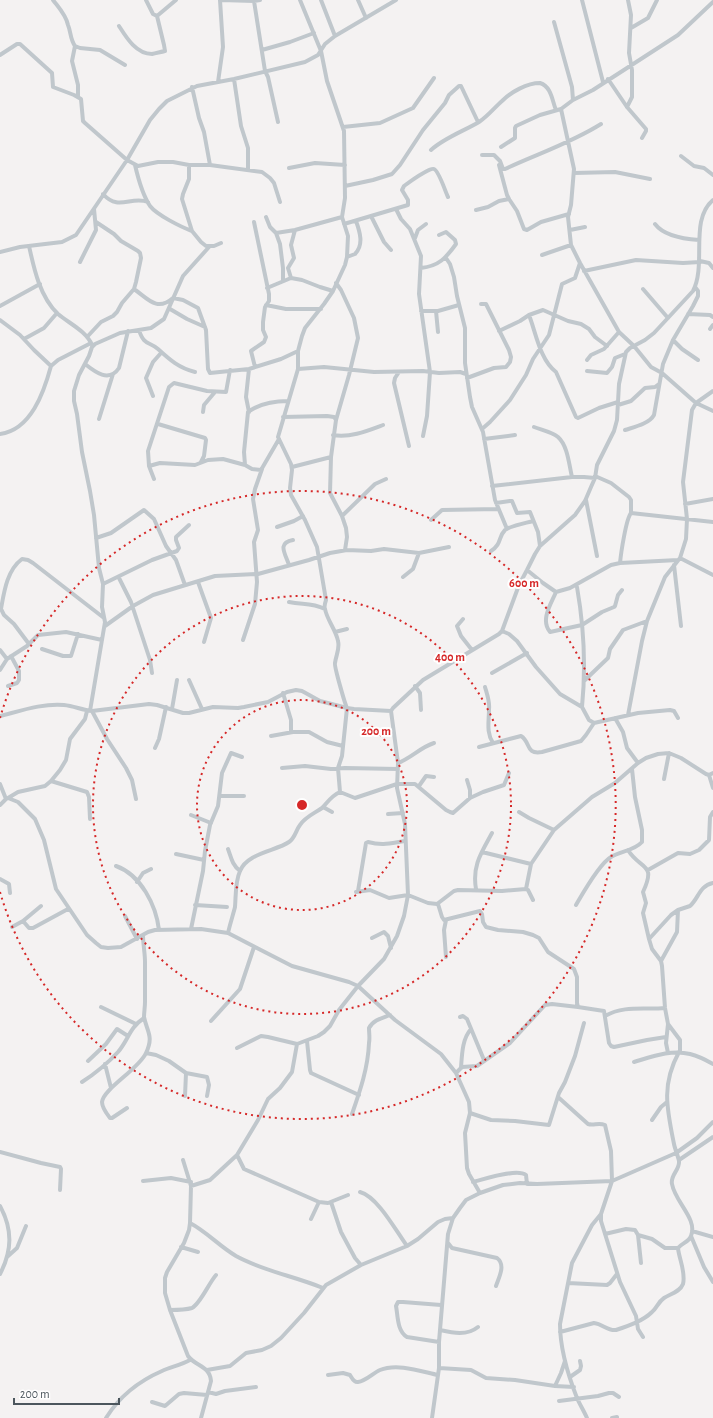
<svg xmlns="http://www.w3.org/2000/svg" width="713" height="1418" font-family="'Alegreya Sans',sans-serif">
  <rect width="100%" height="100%" fill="#f4f2f2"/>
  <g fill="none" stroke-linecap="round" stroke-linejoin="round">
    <path stroke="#c0c7cc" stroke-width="4" d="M53 0C59 8 66 15 68 25 71 32 70 39 75 46L72 61 78 85V97
      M221 0 254 1 265 71 268 77 278 122
      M300 0 321 51 327 81 344 131 345 198 342 217 348 236 347 257 345 265 333 291 324 304 305 328 302 336 298 351V369L278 437 291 464 292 470 290 488 291 495 305 520 317 547 326 600C325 603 324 607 325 609 327 620 336 630 338 641 340 649 336 655 335 663 334 666 345 704 347 708L354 709 391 711
      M321 0 335 36
      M358 0 366 18
      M582 0 603 82
      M254 1 260 0
      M157 16 176 0
      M554 22 572 87 573 100
      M119 26C126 37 136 54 152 54 156 53 161 52 165 51L164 45 157 16 153 14 146 0
      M631 28 648 18 657 0
      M75 46 80 48 100 50 125 65
      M262 50 290 42 314 33
      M0 55 17 44H20L52 73 53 87 74 95 81 99 83 121 85 123 127 160 138 166 158 162H173L189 165H210L262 172 270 178 274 183 280 202
      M234 79 241 126 248 148V170
      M608 79 627 107 646 129V131L642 138
      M218 82 223 47 220 0
      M192 87 199 118 204 132 210 165
      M627 107 632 97V70L629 53 631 15 628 0
      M561 109 574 169 571 205 568 217 571 245 580 263 619 332 634 346 651 367 662 373 696 403 713 411
      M343 127 380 123 413 108 434 78
      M501 147 515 138V128L516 126 540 115 561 109 573 100 593 90 678 35 713 2
      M431 150C444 138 464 131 479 122 488 116 494 108 502 101 511 92 527 83 540 83 552 87 552 101 556 110
      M482 155H494L500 161 503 169H505C537 154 571 143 601 124
      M681 156 694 166 704 168 713 175
      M135 165C138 178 142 194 150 206 157 215 181 227 192 231
      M189 165V179L183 194 182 199 192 231 201 242 206 246H214L221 243
      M499 165 507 195 509 199
      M289 168 315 163 345 165
      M574 173 615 172 650 179
      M345 186 373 180 392 174 400 165 423 130 445 103 449 95 459 86H461L478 122
      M103 194C119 212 131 195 148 202
      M396 209 401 219 410 229 421 256 419 294 430 372 427 416 423 436
      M476 210 488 207 499 201 509 199 517 211 524 229 527 230 541 222 569 214
      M371 216 384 242 391 250
      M266 217 270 227 276 233 280 244 283 268V281
      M254 222 269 294V301L265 307 263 322V330L266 337 264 342 251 351 255 367
      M344 224 408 205V200L402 190 404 186C408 183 430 167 434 169 439 171 445 191 448 197
      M655 224C664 236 684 239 699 240
      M570 230 585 227
      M276 233 295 230 342 217
      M415 238 418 230 426 224
      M29 246C34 269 40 297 58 314 70 324 86 331 92 345
      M0 252 20 247 62 242 76 235 127 160 150 120 159 109 167 101 197 86 234 79 305 62 318 55 325 44 335 36 396 0
      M542 255 571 245
      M347 257 355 254C364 245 360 232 356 221
      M446 258 450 264 454 277 457 296 465 328V363L470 397 472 407 483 432 495 500 507 529
      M700 261 709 263 713 268
      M80 262 96 230 94 209
      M421 268C439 266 446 258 456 244L455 240 446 232 439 235
      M584 271 636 260 683 263 700 262
      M291 278 288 268 294 258 291 245 295 230
      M336 283 341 290 354 318 358 338 349 375 336 420 331 457 330 493 342 516 346 528 347 537 345 550
      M267 288 291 278 302 280 320 287 333 291
      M134 289C148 299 157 312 173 298L183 300 198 308 206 330 208 369 210 373 249 369 281 359 298 351
      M643 289 668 318
      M266 305 286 309H321
      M0 306 40 284
      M170 309 187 319 205 327
      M421 311H438L459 305
      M436 311 438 332
      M688 314 710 315 713 317
      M529 315C536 333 540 360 556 372L576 417 578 418 599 408 618 402
      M0 320 20 335 34 350 51 366
      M710 329 713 325
      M139 330C144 346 149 341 158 349 170 360 179 368 195 372
      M499 331 520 321 529 315 543 310 568 321 581 324 589 329 595 337 607 346
      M87 337 101 322 113 316 117 312 122 303 134 289 136 282 141 258 140 253 138 251 121 241 114 234 96 222
      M24 339 44 328 57 313
      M673 340 682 349 698 360
      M587 360 591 355 604 349 619 332
      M85 364C95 372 109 383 119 368L128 331
      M298 369 324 367 374 372 423 371 439 373 460 372 466 374
      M587 371 607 373 612 367 615 358 625 354
      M399 372 395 378 394 383 409 446
      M467 378 494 368 506 367 510 362 511 357 509 350 486 304H481
      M153 396 146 378 153 362 161 353
      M618 405 631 401 645 388 655 387 659 384
      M203 412 204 405 215 392
      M249 412 246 397 249 369
      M283 417 327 416 334 417 336 420
      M99 419 113 374
      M158 424 205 438 206 440 204 456 201 462
      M534 427C542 430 552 432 558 437 568 446 569 465 572 477
      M482 429 490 422 510 400 526 375 533 359 549 335 562 284 575 278 580 263
      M625 430C634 427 649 424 654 415L663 364 673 340 693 306 698 296V291L695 287
      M0 434C31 430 44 392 51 366L58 360 91 343
      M333 435C350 438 367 431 383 425
      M484 439 515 435
      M245 465 244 452 248 412C259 404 274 401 288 401
      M149 466 160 463 195 465 208 460 223 459 245 465 252 469 261 470 279 439
      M292 467 331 457
      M595 476 611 483 629 497 631 500V513
      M154 479 149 466 148 451 169 387 174 383 207 391 226 392 230 370
      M492 486 572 477H584L595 478
      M586 500 597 556
      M496 503 510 501H512L517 513 530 512 538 532 540 546
      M685 504 713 499
      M342 516 375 484 386 479
      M431 520 442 510 498 509
      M277 527 294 521 303 516
      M96 538 111 533 144 510 154 519 166 546 176 560 185 585
      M491 551C502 544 498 537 505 530 510 526 526 523 533 521
      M680 558 713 575
      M620 563C621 553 626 519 631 513L713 522
      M289 565C285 553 277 543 293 540
      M674 565 681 626
      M527 570 543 583 556 592 570 588 611 565 620 563 678 560
      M403 577 413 569 419 553
      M119 578 131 602 150 660 152 673
      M198 582 211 618 204 642
      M103 584 152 560 177 551 179 548 176 540V537L189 525
      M577 587C584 627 586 667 582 707
      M556 592C551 604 540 620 550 632L582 625 602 612 614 607 615 606 618 595 622 590
      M289 602C303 605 311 602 325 609
      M463 619 457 626 461 636 472 650
      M105 626 133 606 153 595 215 576 258 574 309 560 330 553 347 550 371 551 384 549 419 553 449 547
      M502 631 509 634 517 641 536 667 560 694 582 707 589 720 594 723 638 713 670 710 674 711 678 718
      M335 632 347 629
      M243 640 255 604 257 582 254 542 258 530 253 499 255 489 262 469
      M29 644 14 624 4 615 1 609C4 592 7 570 22 559L28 560 33 563 104 618
      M42 649 63 656H71L78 634
      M0 650 7 659
      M0 670 7 659 27 646 38 635 66 632 102 640
      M492 673 527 653
      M189 680 202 709
      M585 680 608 658 610 649 623 630 647 621
      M8 686 17 683 19 680V671L11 656
      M415 686 420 693 421 710
      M485 687C487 694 490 702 489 709 489 722 486 732 493 743
      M283 693 291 720V732
      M172 709 177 680
      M90 711 105 622 102 607 103 584 99 568 94 515 90 491 82 452 77 414 74 401V391L79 375 89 356 92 347 95 344 120 333 151 328 164 319 183 276 209 247
      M92 711 107 739 126 768 132 780 136 799
      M628 715 642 641 647 621 665 577 680 558 686 539 687 519 683 482 692 410 696 403 713 391
      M0 716C20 711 43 703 64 705 74 706 82 710 92 711L149 704 157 705 183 713H189L213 707 238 708 244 707 268 702 287 692 296 690 302 691 320 701 347 708 342 756 338 768 340 792
      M615 718 623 732 627 748 638 763
      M271 736 293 732H309L327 742 343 746
      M479 747 521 736C531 742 525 755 542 752L581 741 586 735 594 723
      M155 748 159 739 166 707
      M398 763C411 758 421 747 434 743
      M282 768 305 766 331 769 345 768 398 769
      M709 775 713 788
      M664 779 669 753
      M467 780 470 790V798
      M51 781 87 792 89 797 90 819
      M0 784 6 799
      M419 786 426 776 434 777
      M220 796H244
      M8 798 18 792 45 786 51 781 60 770 66 760 70 739 85 719 87 711
      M0 805 6 799 8 798 18 802 35 819 44 840 56 889 87 935 96 943 101 947 108 948 121 947 148 932 155 930 201 929 228 933 292 966 349 982 358 986 395 1020 441 1054 456 1073 469 1102 470 1113 465 1133 467 1168 469 1174 480 1193
      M323 807 332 812
      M519 812 529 818 554 830
      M388 814 403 813
      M191 815 211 823
      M228 849C231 857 232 865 240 871
      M628 850C640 870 657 862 643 892L646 903 643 913 649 939 652 949 661 961 662 966 665 1008 668 1024 666 1043 668 1053
      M482 852 531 864 554 830 592 797 615 783 638 763 646 758 658 754 669 753 681 758 706 774 709 775 713 773
      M176 854 204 860
      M116 866C141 875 156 905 159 930
      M648 870 678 853 690 854 699 850 709 840 710 817 713 812
      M0 879 9 884 10 893
      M137 882 143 873 151 869
      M476 889C472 866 481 853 492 833
      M526 889 528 890 533 900
      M358 891 366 843 368 842C383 846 391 843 405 841
      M356 892 370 890 389 898 408 895 428 903 437 904 454 891 458 890 502 891 526 889 531 864
      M438 904 442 917 444 920 480 911 482 914 483 922 486 927 498 930 523 932 533 935 539 938 548 952 574 969 577 977V1003L578 1007 604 1011 609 1043 611 1046 614 1047 647 1040 666 1037
      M195 905 227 907
      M576 905C583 893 599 864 611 857 620 851 634 851 642 842V830L635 797 632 769
      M125 916 137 939
      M23 921 29 928H33L68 909
      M12 927 23 921 41 906
      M191 929 203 871 205 851 210 825 218 806 222 773 231 753 242 757
      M228 933C230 924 233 915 235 907 236 895 235 882 240 871 247 853 276 851 289 842 295 838 296 830 300 825 305 817 315 813 322 808 328 802 331 796 340 792L355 798 397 784H415L446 810 450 812 453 813 470 798 483 792 504 785 509 773
      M372 938 384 932 388 936 391 948
      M649 939 671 915 678 910 690 906C699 898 699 886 713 883
      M446 957 444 930 446 920
      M661 961 677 932 678 910
      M101 1007 136 1024
      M605 1016C624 1005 644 1010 665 1008
      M460 1017 463 1016 467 1019 484 1060
      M211 1021 240 989 254 947
      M668 1024 680 1040V1052
      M307 1041 310 1070 311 1073 359 1095
      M237 1048 261 1036 268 1037 297 1044
      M146 1053 156 1055 169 1061 186 1073 207 1077 209 1085 207 1096
      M88 1061 106 1044 117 1029 128 1036
      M634 1062C651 1057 671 1049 690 1054 698 1056 706 1060 713 1064
      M105 1064 111 1088
      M461 1068C462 1055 462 1039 471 1029
      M456 1073 462 1067 477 1066 510 1043 545 1005 552 1004 578 1007
      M82 1082C96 1073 107 1064 118 1052 129 1039 129 1028 144 1018
      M185 1096 186 1073
      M558 1097 588 1124C594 1126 598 1122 605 1125L611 1151 612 1181 601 1214 592 1225 572 1263 560 1324C560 1349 568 1375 577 1398 580 1405 584 1411 587 1418
      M127 1108 112 1118H110C107 1114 102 1108 102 1102 103 1089 139 1069 146 1053 154 1036 147 1032 144 1017 144 1013 145 1007 145 1002 145 989 145 976 145 962 145 953 143 944 143 935
      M470 1113 491 1120 515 1121 549 1125 559 1093 565 1082 575 1056 584 1023
      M352 1114C360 1091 368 1068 369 1043 370 1038 369 1033 369 1028 373 1020 382 1018 390 1015
      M652 1120 661 1107 667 1102
      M0 1152 41 1163 60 1167 61 1169 60 1190
      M237 1155 244 1169 319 1202 328 1203 348 1195
      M183 1160 191 1186 190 1223 189 1230 184 1243 167 1272 165 1278V1293L170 1310 188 1356C195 1366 210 1366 211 1381L201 1418
      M679 1160 713 1137
      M143 1181 171 1178 191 1182
      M473 1182C485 1179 517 1168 526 1175L527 1184
      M191 1186 210 1180 237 1155 258 1120 268 1099 280 1088 292 1072 297 1044 318 1036 324 1032 330 1026 339 1010 358 986 384 959 397 936 404 916 408 895 405 824 397 788 398 763 391 711 393 708 423 680 499 634 502 631 519 585 527 570 535 554 540 546 575 515 585 501 591 487 595 478 597 465 614 431 617 420 619 384 626 352 630 348 645 340 654 333 693 291C707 264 689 220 713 200
      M360 1192C378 1197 396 1231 407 1246
      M331 1202 341 1232 355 1258 361 1265
      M0 1206C13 1230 12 1251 0 1274
      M601 1214V1221L620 1282 636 1316 638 1329 643 1337
      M311 1219 319 1202
      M190 1223C207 1232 219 1246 236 1256 263 1271 294 1276 323 1288
      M692 1231 713 1237
      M605 1234 626 1229 635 1230 638 1235 641 1263
      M638 1235 652 1239 665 1248H678
      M691 1236 704 1267 713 1282
      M448 1243 452 1248 497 1258C506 1265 499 1277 496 1286
      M181 1247 198 1252
      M7 1257 17 1248 26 1226
      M568 1283 607 1285 610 1283 617 1274
      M170 1310C177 1310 185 1310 192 1308 200 1304 209 1283 216 1275
      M440 1330C453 1333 467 1336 478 1327
      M560 1332 594 1323C603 1324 607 1331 616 1330 628 1326 643 1321 652 1312 657 1308 658 1302 664 1298 670 1294 680 1292 683 1284 686 1272 679 1259 678 1248 682 1243 689 1242 691 1236 698 1219 675 1202 672 1184 670 1175 680 1170 679 1161 678 1156 675 1149 674 1144 667 1109 661 1085 679 1052
      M439 1342 407 1337C397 1331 398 1316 396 1306L398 1302H403L441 1305
      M439 1368 471 1370 486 1378 515 1380 555 1386 574 1387
      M207 1370 230 1366 246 1353 262 1350 271 1346 281 1338 304 1313 326 1285 361 1265 407 1246 418 1239 438 1222 445 1219 453 1218
      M328 1375 343 1373 350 1375C352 1378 354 1383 358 1382 366 1381 373 1373 380 1370 397 1363 420 1371 438 1375
      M570 1377 580 1370 581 1366 580 1361
      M555 1386 561 1373 565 1361
      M208 1392 216 1394 225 1391 256 1387
      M559 1401 598 1396 609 1393H613L619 1397
      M152 1402 165 1406 179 1394 184 1393 207 1395
      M106 1418C119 1397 139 1381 162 1371 171 1367 181 1365 190 1360
      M432 1418 439 1368V1342L448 1234 453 1218 460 1208 466 1200 480 1193 503 1185 520 1183 537 1184 612 1181 676 1153 697 1138 713 1122
      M612 1418 617 1417"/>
  </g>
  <g fill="none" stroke="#d62828" stroke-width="2" stroke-dasharray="2 4">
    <circle cx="302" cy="805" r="105"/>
    <circle cx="302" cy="805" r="209"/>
    <path d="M0 718A314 314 0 1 1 0 892"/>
  </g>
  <circle cx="302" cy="805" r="6" fill="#d62828" stroke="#fff" stroke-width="2"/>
  <g font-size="12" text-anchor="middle" font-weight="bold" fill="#d62828" stroke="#fff" stroke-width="4" stroke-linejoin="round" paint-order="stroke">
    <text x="524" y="587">600 m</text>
    <text x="450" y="661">400 m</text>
    <text x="376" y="735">200 m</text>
  </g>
  <path d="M14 1398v6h105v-6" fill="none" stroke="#4c565d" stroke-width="2"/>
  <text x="20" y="1398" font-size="12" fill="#4c565d" stroke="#ffffff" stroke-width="3" paint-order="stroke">200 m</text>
</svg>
